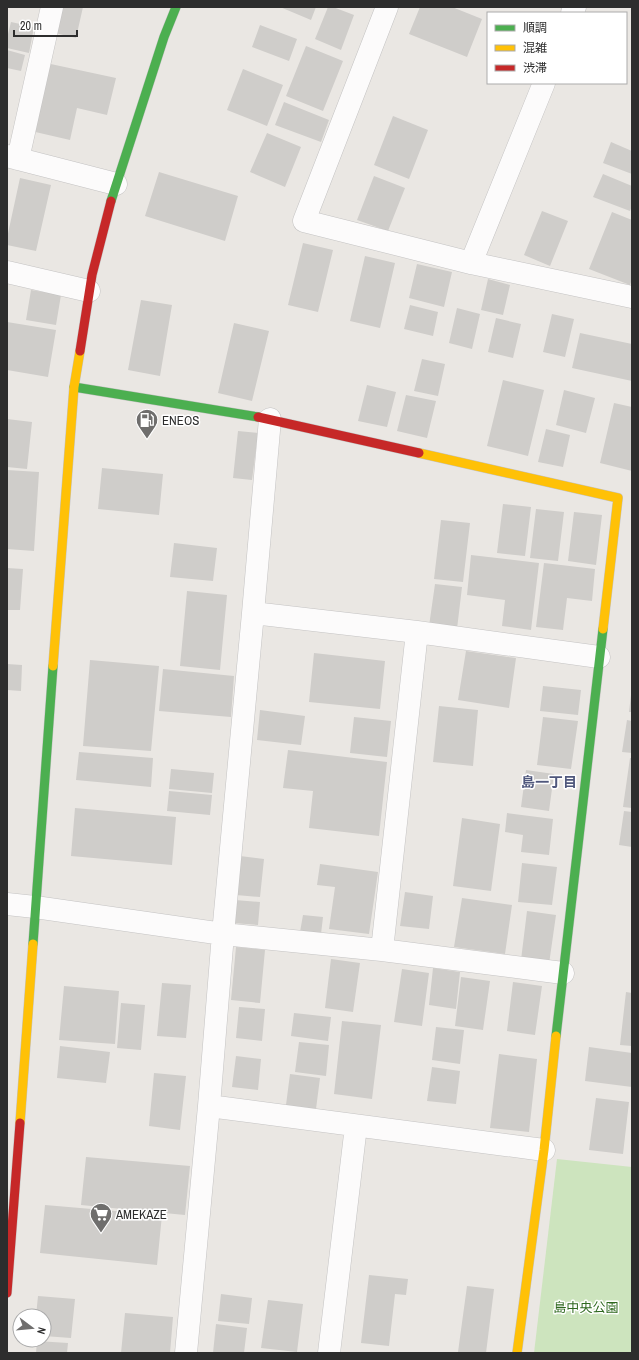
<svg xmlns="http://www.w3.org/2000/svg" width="639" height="1360" font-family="'Archivo Narrow','Noto Sans JP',sans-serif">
  <rect width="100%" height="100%" fill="#eae7e3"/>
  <path fill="#cde4be" d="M557 1159 632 1167V1353H534Z"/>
  <path fill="#cfcdca" d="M60 7H83L76 38 55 33Z
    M280 7H316L311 20Z
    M328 7H333L354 15 341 50 315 39Z
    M420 7H452L482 19 467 57 409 34Z
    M11 22 34 27 29 53 7 48V38Z
    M260 25 297 39 289 61 252 47Z
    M306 46 343 61 323 111 286 96Z
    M7 50 25 55 21 71 7 68Z
    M46 63 116 78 107 115 77 108 70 140 31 131Z
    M243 69 283 85 267 126 227 110Z
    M284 102 329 120 321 142 275 125Z
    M393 116 428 130 409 179 374 165Z
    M267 133 301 147 285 187 250 172Z
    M611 142 632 151V174L603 163Z
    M159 172 238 196 225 241 145 216Z
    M603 174 632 186V206L630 211 593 197Z
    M374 176 405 188 388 231 357 220Z
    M20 178 51 185 36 251 7 245V238Z
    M542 211 568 221 550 266 524 255Z
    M612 212 632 220V279L630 285 589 269Z
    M303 243 333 250 318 312 288 305Z
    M365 256 395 263 380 328 350 321Z
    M417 264 452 272 444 307 409 298Z
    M488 279 510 285 503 315 481 310Z
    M31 290 61 295 56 325 26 320Z
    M141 300 172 305 160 376 128 370Z
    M410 305 438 312 433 336 404 329Z
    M457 308 480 314 472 349 449 343Z
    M552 314 574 319 565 357 543 352Z
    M496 318 521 324 513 358 488 352Z
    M7 322 56 330 48 377 7 370Z
    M234 323 269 331 252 401 218 393Z
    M580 333 632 344V381L572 368Z
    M422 359 445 364 438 396 414 391Z
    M503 380 544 390 528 456 487 446Z
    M367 385 396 392 387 427 358 421Z
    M564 390 595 398 586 433 556 425Z
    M406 395 436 401 427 438 397 431Z
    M614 403 632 407V471L600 463Z
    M7 419 32 422 27 469 7 467Z
    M546 429 570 435 563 467 538 462Z
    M238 431 258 433 252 480 233 478Z
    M102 468 163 474 159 515 98 509Z
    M7 470 39 472 34 551 7 549Z
    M503 504 531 507 525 556 497 553Z
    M536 509 564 512 558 561 530 558Z
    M574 512 602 515 596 565 568 561Z
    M441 520 470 523 463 582 434 579Z
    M174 543 217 548 213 581 170 577Z
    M471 555 539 563 531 630 502 626 505 600 467 595Z
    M544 563 595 569 592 601 567 598 563 630 536 627Z
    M7 568 23 569 20 610H7Z
    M435 584 462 587 457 629 429 626Z
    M187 591 227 595 220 670 180 666Z
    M466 651 516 658 509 708 458 700Z
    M314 653 385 661 380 709 309 702Z
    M90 660 159 666 151 751 83 746Z
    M7 664 22 665 21 691 7 690Z
    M163 669 234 676 231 717 159 711Z
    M543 686 581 690 578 715 540 711Z
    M631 695H632V712H629Z
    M439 706 478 710 473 766 433 762Z
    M260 710 305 716 301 745 257 740Z
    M354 717 391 721 387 757 350 753Z
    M543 717 578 721 571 769 537 765Z
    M627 720 632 721V753L622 752Z
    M288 750 387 762 379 836 309 828 313 791 283 788Z
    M79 752 153 758 151 787 76 780Z
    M630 758H632V808L623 807Z
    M171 769 214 773 212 793 169 789Z
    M526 770 554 774 549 811 521 807Z
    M169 791 212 795 210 815 167 811Z
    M75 808 176 817 172 865 71 856Z
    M624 811 632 812V847L619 845Z
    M507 813 553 819 549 855 521 852 523 835 505 832Z
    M462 818 500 824 491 891 453 886Z
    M240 856 264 859 260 897 236 895Z
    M522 863 557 867 552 905 518 902Z
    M320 864 378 872 369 934 329 929 335 887 317 885Z
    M405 892 433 896 429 929 400 926Z
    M462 898 512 905 505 954 454 947Z
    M235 900 260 902 258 925 233 923Z
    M527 911 556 915 549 964 521 960Z
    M303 915 323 917 321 934 300 932Z
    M236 947 265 950 260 1003 231 1000Z
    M331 959 360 963 353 1012 325 1008Z
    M433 968 460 972 456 1009 429 1005Z
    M402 969 429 973 422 1026 394 1022Z
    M461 977 490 981 483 1030 455 1026Z
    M513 982 542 986 535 1035 507 1031Z
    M162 983 191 985 186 1038 157 1036Z
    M64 986 119 991 115 1044 59 1040Z
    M626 992 632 993V1046L620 1045Z
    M121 1003 145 1005 141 1050 117 1048Z
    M239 1007 265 1009 262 1041 236 1038Z
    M294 1013 331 1017 328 1041 291 1036Z
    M342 1021 381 1025 372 1099 334 1094Z
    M436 1027 464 1030 460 1064 432 1060Z
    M299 1042 329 1045 326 1076 295 1072Z
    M60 1046 110 1052 106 1083 57 1078Z
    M589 1047 632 1053V1087L585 1081Z
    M499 1054 537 1059 529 1132 490 1128Z
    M236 1056 261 1059 258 1090 232 1087Z
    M432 1067 460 1071 456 1104 427 1101Z
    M154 1073 186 1076 180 1130 149 1126Z
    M290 1074 320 1078 316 1109 286 1105Z
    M596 1098 629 1102 623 1154 589 1150Z
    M86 1157 190 1166 185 1215 81 1205Z
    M45 1205 162 1215 157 1265 40 1253Z
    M369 1275 408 1279 406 1295 395 1294 389 1346 361 1343Z
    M467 1286 494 1289 486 1353 458 1352Z
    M221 1294 252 1298 249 1324 218 1321Z
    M38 1296 75 1299 71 1338 44 1336V1316H36Z
    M268 1300 303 1304 297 1352 261 1348Z
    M125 1313 173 1317 170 1353H121Z
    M216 1324 247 1328 244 1353H213Z
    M37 1341 68 1343 67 1353H36Z"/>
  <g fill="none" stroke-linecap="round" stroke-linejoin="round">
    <g stroke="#c4c3c3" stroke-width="23">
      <path id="street" d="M387 7 304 221 471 263 632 297
        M572 13 575 7
        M7 156 116 184
        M18 159 52 7
        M471 263 544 83
        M7 272 89 291
        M253 613 417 632 599 657
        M7 904 35 907 223 934 382 950 563 973
        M382 950 417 632
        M209 1106 544 1150
        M186 1353 209 1106 223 934 253 613 270 419
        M329 1353 356 1126"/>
    </g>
    <g stroke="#c4c3c3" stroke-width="10">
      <path id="fast" d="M111 201 164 37 176 7
        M74 387 258 417
        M33 944 53 666
        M556 1036 603 629"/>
    </g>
    <g stroke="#c4c3c3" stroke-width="10">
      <path id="slow" d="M419 453 618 498 603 629
        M53 666 74 387 80 351
        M20 1123 33 944
        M517 1353 544 1150 556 1036"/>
    </g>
    <g stroke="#c4c3c3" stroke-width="10">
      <path id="jam" d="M80 351 92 275 111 201
        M258 417 419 453
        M7 1293 20 1123"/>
    </g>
    <use href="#street" stroke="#fcfbfb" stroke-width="22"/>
    <use href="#fast" stroke="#4caf50" stroke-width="9"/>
    <use href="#slow" stroke="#ffc107" stroke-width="9"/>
    <use href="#jam" stroke="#c62828" stroke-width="9"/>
  </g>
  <defs>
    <g id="fuel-pin" transform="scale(1.15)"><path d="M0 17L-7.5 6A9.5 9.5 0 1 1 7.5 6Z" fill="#6f6e6d" stroke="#fff"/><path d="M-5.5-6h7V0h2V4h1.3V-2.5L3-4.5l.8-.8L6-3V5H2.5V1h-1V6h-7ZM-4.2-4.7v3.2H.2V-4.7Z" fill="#fff"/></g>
    <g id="supermarket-pin" transform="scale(1.15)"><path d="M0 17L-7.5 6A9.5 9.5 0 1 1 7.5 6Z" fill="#6f6e6d" stroke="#fff"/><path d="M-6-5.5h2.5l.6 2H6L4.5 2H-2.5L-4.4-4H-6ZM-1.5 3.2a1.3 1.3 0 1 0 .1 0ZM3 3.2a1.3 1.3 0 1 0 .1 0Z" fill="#fff"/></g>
  </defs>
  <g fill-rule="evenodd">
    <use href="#fuel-pin" x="147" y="420"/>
    <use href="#supermarket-pin" x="101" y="1214"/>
  </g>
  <g text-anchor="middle" stroke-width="3" stroke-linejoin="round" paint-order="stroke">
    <g font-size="13" fill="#2d2d2d" stroke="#fff" text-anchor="start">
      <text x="162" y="425">ENEOS</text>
      <text x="116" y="1219">AMEKAZE</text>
    </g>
    <g font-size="13" fill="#2e681f" stroke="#fff">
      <text x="586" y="1312">島中央公園</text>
    </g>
    <g font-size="14" font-weight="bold" fill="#4f577c" stroke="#fff">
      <text x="549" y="787">島一丁目</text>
    </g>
  </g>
  <rect width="639" height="1360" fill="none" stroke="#2d2d2d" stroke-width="16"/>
  <rect x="487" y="12" width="140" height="72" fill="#ffffff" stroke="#ababab"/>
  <rect x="495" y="25" width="20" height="6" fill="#4caf50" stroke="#ababab"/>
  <text x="523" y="32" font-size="12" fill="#2d2d2d">順調</text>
  <rect x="495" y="45" width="20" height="6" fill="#ffc107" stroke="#ababab"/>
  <text x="523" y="52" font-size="12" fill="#2d2d2d">混雑</text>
  <rect x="495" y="65" width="20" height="6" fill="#c62828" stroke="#ababab"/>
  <text x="523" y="72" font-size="12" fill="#2d2d2d">渋滞</text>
  <g transform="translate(32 1328) rotate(106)"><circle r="19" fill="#ffffff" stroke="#ababab"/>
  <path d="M0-3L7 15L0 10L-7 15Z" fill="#6f6e6d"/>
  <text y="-6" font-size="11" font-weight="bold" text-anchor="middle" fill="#2d2d2d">N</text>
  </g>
  <path d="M14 30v6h63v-6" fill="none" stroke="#2d2d2d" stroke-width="2"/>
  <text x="20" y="30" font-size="12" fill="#2d2d2d" stroke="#ffffff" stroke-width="3" paint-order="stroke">20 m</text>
</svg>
